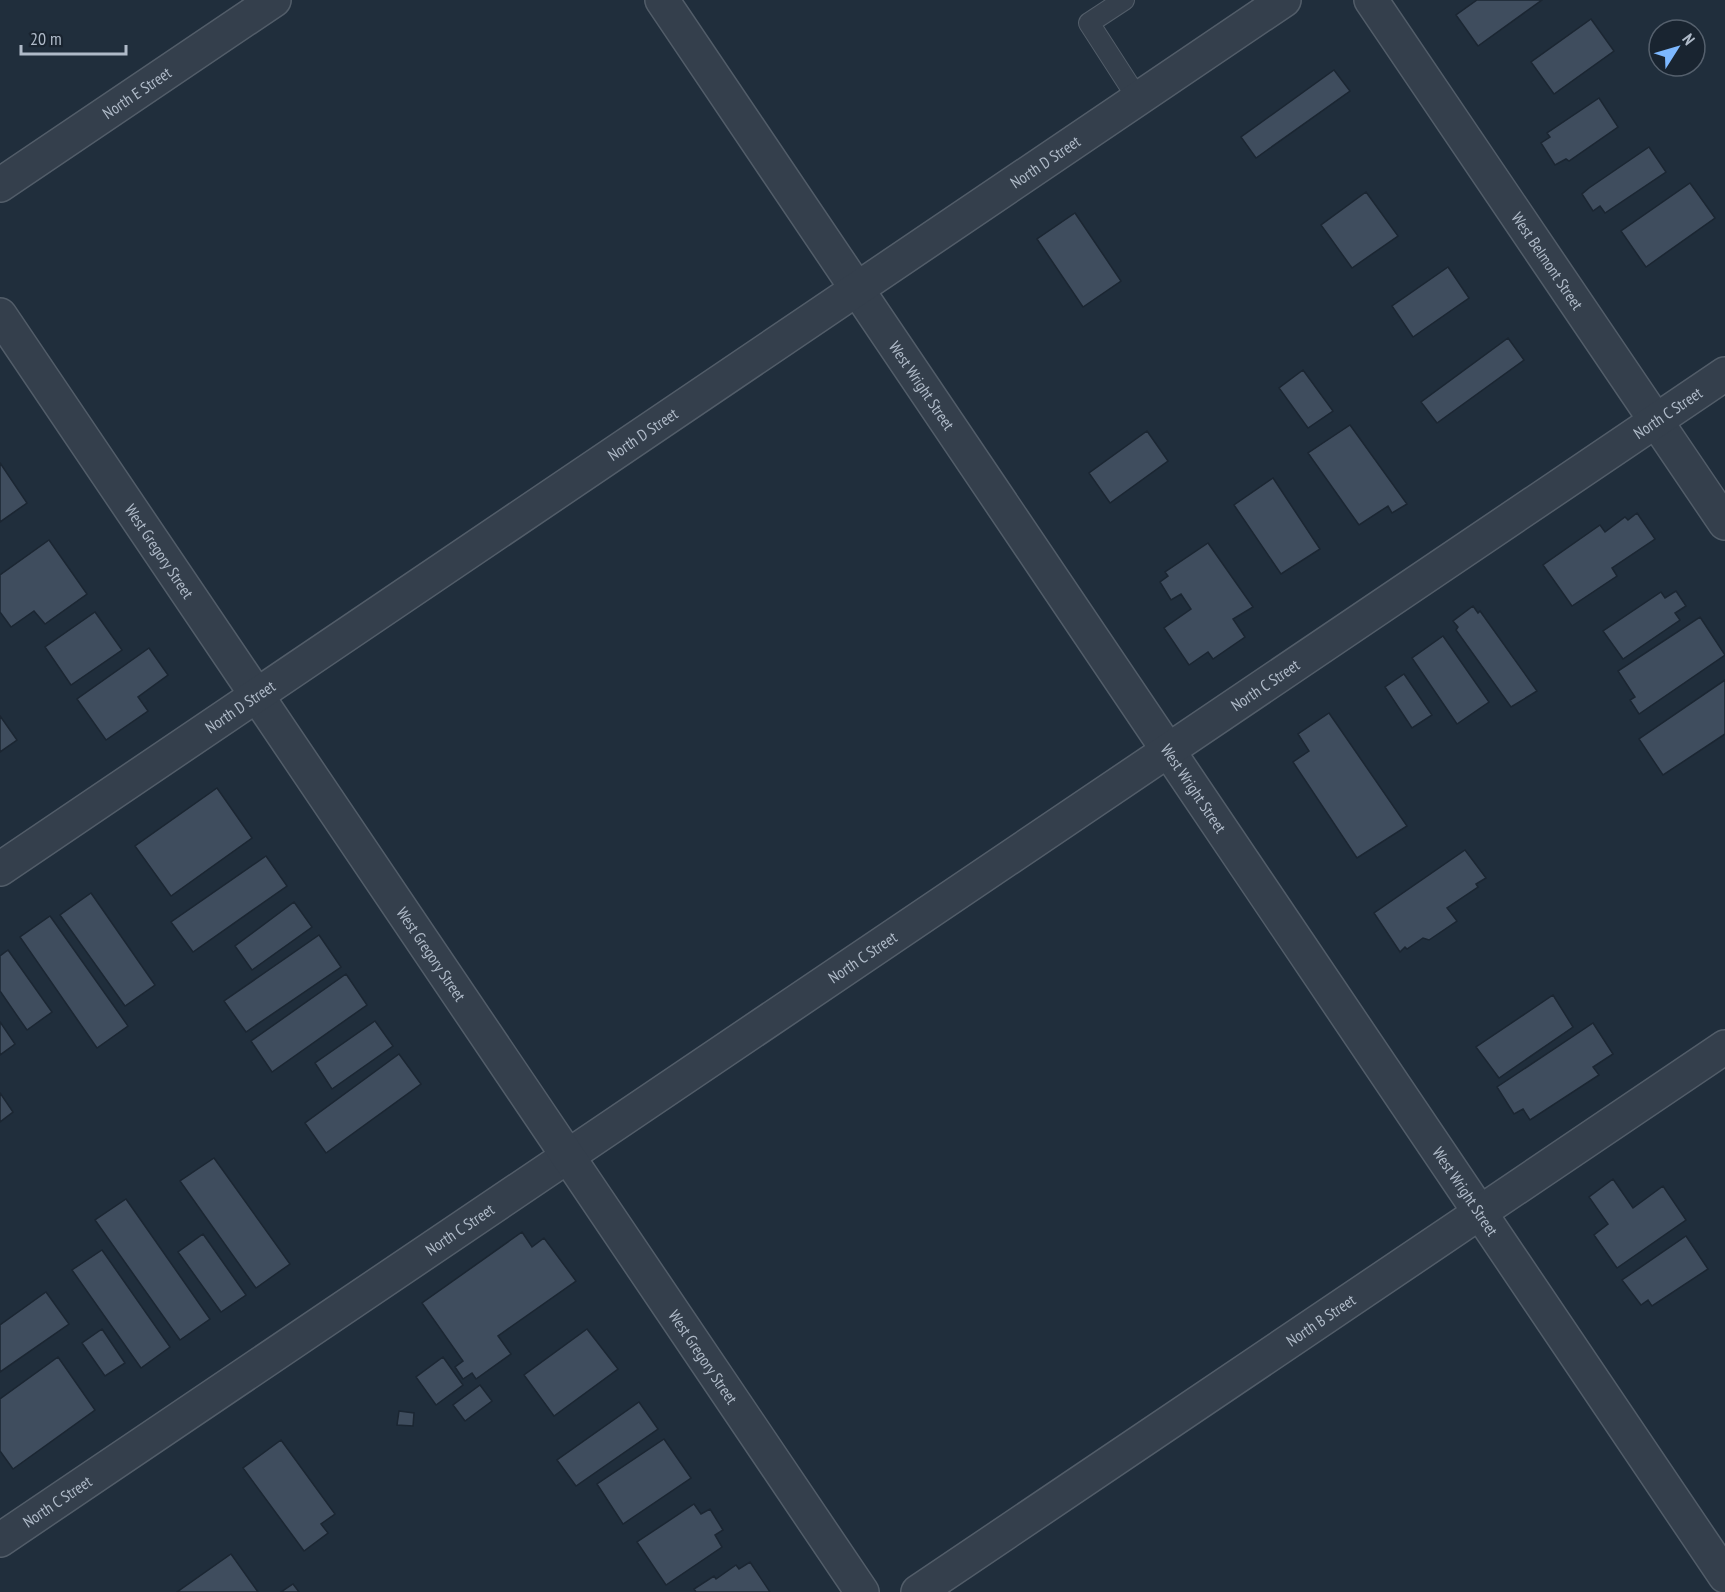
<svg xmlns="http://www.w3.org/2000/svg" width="1725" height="1592" font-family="'PT Sans Narrow',sans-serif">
  <rect width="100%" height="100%" fill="#202e3c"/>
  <path fill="#3f4d5e" stroke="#1b2632" stroke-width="1.5" d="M1477 0H1542L1478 46 1456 15Z
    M1591 19 1614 51 1554 94 1531 62Z
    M1334 70 1350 91 1256 158 1241 137Z
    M1599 98 1618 127 1569 161 1566 159 1555 165 1541 143 1550 137 1547 133Z
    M1649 147 1666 172 1605 213 1600 206 1593 211 1582 194 1589 188Z
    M1690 183 1715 218 1646 267 1621 231Z
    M1366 192 1398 236 1352 268 1321 225Z
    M1075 213 1121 281 1083 307 1037 239Z
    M1448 267 1469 298 1413 337 1392 306Z
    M1508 338 1524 360 1437 423 1421 402Z
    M1303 370 1333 411 1308 428 1279 388Z
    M1350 425 1407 504 1392 513 1388 506 1359 525 1308 453Z
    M1147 431 1168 461 1110 503 1089 473Z
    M0 463 27 503 0 522Z
    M1273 478 1320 549 1281 574 1234 505Z
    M1637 513 1655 539 1612 568 1617 576 1572 606 1543 565 1600 525 1605 532 1625 517 1628 520Z
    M49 540 87 594 45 624 34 611 11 627 0 612V575Z
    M1208 543 1253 607 1233 619 1245 637 1213 659 1208 652 1189 665 1164 628 1191 609 1181 594 1171 600 1160 582 1168 576 1165 572Z
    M1676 591 1686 606 1675 613 1680 620 1623 659 1603 631 1661 592 1665 598Z
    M1473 606 1478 613 1480 611 1537 691 1511 707 1456 630 1458 627 1453 621Z
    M95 612 122 650 71 685 45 647Z
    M1700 617 1725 655 1639 714 1630 700 1635 697 1618 671Z
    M1443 636 1489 702 1457 724 1412 658Z
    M149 648 168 675 138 697 148 711 106 740 77 699Z
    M1404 674 1432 715 1412 728 1385 687Z
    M1725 680V734L1663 775 1639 739Z
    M1329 713 1407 826 1357 858 1293 762 1309 751 1298 734Z
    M0 716 17 740 0 752Z
    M217 788 252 838 171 896 135 846Z
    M1465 850 1486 878 1476 884 1478 887 1447 908 1457 921 1429 940 1423 938 1407 949 1405 947 1400 952 1374 913Z
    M266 856 287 886 193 952 171 922Z
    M91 893 155 985 125 1006 60 915Z
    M294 902 312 927 252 970 235 946Z
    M50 916 128 1026 97 1048 20 937Z
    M319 935 341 967 246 1032 224 1001Z
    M8 950 52 1012 27 1030 0 991V956Z
    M346 974 367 1005 272 1072 251 1041Z
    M1553 995 1573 1027 1499 1078 1476 1047Z
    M375 1021 393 1046 332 1089 315 1063Z
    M0 1022 15 1044 0 1055Z
    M1593 1023 1613 1054 1593 1067 1599 1075 1530 1120 1523 1109 1514 1114 1497 1087Z
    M399 1054 421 1084 326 1153 305 1123Z
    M0 1093 13 1112 0 1122Z
    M214 1158 290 1264 256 1288 180 1181Z
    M1613 1179 1633 1208 1663 1186 1686 1220 1617 1268 1594 1235 1608 1224 1589 1197Z
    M126 1199 210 1319 180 1340 95 1220Z
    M522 1232 532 1247 544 1238 576 1281 498 1336 511 1354 476 1379 472 1373 463 1379 455 1367 463 1361 422 1303Z
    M203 1234 246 1295 221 1312 178 1252Z
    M1686 1236 1708 1269 1652 1306 1648 1300 1641 1305 1622 1280Z
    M102 1250 170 1347 141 1368 72 1270Z
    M46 1292 69 1324 0 1372V1325Z
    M102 1329 125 1363 105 1376 82 1343Z
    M587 1329 618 1369 554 1416 524 1375Z
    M58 1357 95 1410 13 1469 0 1451V1399Z
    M443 1357 463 1385 436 1405 416 1377Z
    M480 1385 492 1401 465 1421 453 1405Z
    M639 1402 658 1429 576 1486 557 1460Z
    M399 1411 414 1413 413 1426 397 1425Z
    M664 1439 691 1478 623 1524 597 1484Z
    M281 1440 335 1514 321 1524 328 1533 304 1551 243 1468Z
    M694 1504 701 1514 710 1509 723 1530 715 1535 722 1547 666 1585 637 1542Z
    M231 1554 258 1592H177Z
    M750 1562 770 1592H696L694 1589 714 1576 716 1579 736 1565 739 1569Z
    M293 1584 299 1592H281Z"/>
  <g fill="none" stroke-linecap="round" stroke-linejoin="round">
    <g stroke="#525d69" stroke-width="22">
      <path id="service" d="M1124 0 1089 23 1138 99"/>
    </g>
    <g stroke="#525d69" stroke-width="36">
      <g id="minor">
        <path id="s1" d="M662 0 1725 1576"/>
        <path id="s2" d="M1371 0 1725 523"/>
        <path id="s3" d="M0 1540 1725 374"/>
        <path id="s4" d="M918 1592 1725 1047"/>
      </g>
    </g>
    <g stroke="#525d69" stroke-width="36">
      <g id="tertiary">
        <path id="s5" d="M0 185 274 0"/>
        <path id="s6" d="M0 315 862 1592"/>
        <path id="s7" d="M0 869 1284 0"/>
      </g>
    </g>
    <use href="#service" stroke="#343f4c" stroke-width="20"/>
    <use href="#minor" stroke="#343f4c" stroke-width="33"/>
    <use href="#tertiary" stroke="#343f4c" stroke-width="33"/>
  </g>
  <g text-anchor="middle" stroke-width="4.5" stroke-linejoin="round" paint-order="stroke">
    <g font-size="16" fill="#afbac8" stroke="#192430">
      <text dy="6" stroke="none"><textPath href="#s5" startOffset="165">North E Street</textPath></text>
      <text dy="6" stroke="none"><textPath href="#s7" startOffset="1262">North D Street</textPath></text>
      <text dy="6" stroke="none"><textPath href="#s2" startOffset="315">West Belmont Street</textPath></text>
      <text dy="6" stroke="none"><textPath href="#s1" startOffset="465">West Wright Street</textPath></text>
      <text dy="6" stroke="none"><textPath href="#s3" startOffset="2013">North C Street</textPath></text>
      <text dy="6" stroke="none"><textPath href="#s7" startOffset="776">North D Street</textPath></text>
      <text dy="6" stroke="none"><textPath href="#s6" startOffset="285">West Gregory Street</textPath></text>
      <text dy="6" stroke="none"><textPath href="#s3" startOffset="1527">North C Street</textPath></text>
      <text dy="6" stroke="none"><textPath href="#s7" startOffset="290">North D Street</textPath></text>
      <text dy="6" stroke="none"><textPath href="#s1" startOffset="951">West Wright Street</textPath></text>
      <text dy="6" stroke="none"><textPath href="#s6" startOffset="771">West Gregory Street</textPath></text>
      <text dy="6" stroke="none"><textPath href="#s3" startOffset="1041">North C Street</textPath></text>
      <text dy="6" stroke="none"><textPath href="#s1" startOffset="1437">West Wright Street</textPath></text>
      <text dy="6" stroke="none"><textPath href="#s3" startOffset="555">North C Street</textPath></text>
      <text dy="6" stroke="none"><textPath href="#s4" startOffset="486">North B Street</textPath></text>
      <text dy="6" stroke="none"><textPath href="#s6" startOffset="1257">West Gregory Street</textPath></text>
      <text dy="6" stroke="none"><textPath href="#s3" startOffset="69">North C Street</textPath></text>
    </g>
  </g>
  <g transform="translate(1677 48) rotate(53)"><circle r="28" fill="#192430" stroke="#55606d" stroke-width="1.5"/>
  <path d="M0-4.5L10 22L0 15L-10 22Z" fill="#7db8ff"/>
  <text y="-9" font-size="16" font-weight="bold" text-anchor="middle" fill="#afbac8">N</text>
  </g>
  <path d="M21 45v9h105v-9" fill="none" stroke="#afbac8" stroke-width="3"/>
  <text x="30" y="45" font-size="18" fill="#afbac8" stroke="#192430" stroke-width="4.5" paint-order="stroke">20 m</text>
</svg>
